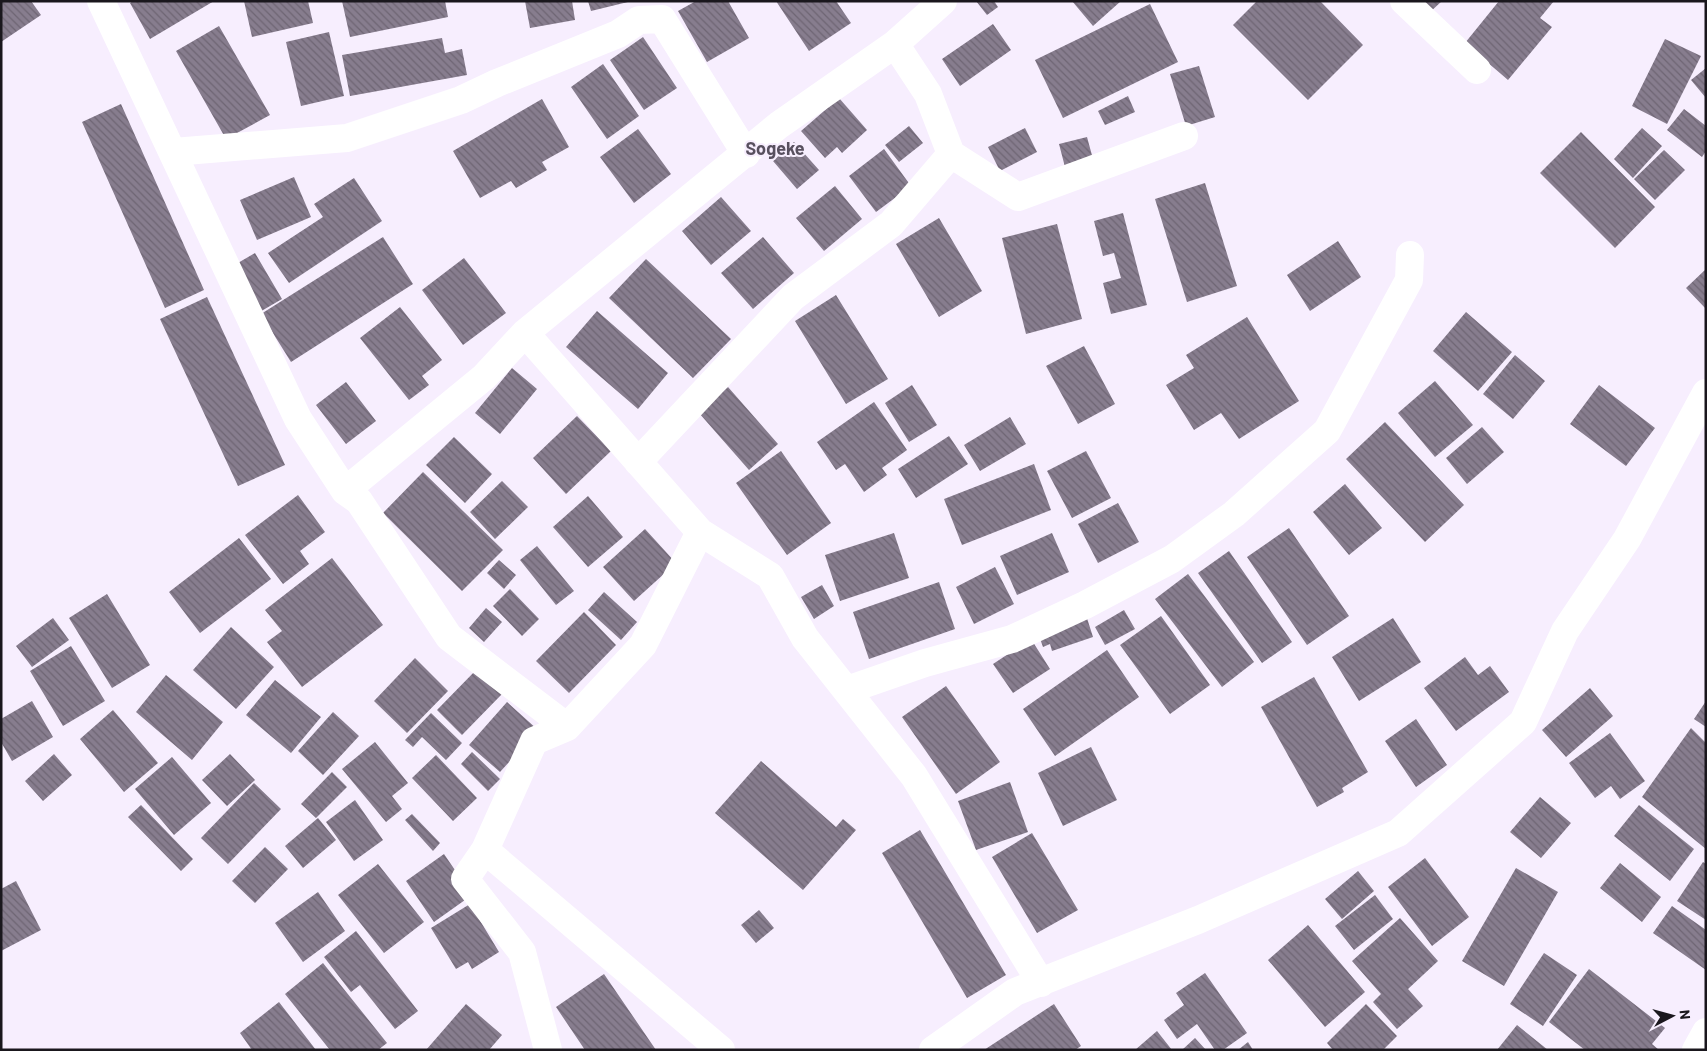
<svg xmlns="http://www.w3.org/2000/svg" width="1707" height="1051" font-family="Barlow,sans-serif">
  <defs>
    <pattern id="building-back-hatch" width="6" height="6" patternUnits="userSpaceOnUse" patternTransform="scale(1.25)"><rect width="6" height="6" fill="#877d8e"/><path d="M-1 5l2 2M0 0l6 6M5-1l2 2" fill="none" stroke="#6e6573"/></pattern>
  </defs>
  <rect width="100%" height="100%" fill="#f7eefe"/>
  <path fill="url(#building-back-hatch)" d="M1 1H31L41 15 1 42Z
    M133 1H214L150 39 130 3Z
    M244 1H308L313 23 252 37Z
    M342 1H445L448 17 350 37Z
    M525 1H572L575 20 530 28Z
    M588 1H628V2L591 11Z
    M696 1H728L749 38 707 62 678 11Z
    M776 1H836L851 23 809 51Z
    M976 1H994L998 7 987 15Z
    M1072 1H1121L1093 26Z
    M1257 1H1320L1363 45 1308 100 1233 25Z
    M1417 1H1442L1429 13Z
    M1499 1H1554L1540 18 1552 27 1508 80 1465 43Z
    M1150 4 1178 62 1063 118 1035 60Z
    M993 24 1011 50 960 86 942 59Z
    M219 26 270 115 226 139 176 51Z
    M329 32 344 96 301 106 286 42Z
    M643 37 677 88 644 110 610 60Z
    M442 38 445 53 462 49 467 75 350 96 342 55Z
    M1665 39 1701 56 1667 124 1632 106Z
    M603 64 639 116 607 139 571 87Z
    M1199 66 1215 117 1186 126 1170 74Z
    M1706 68V98L1691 80Z
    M1128 96 1135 112 1105 125 1098 111Z
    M839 98 867 130 842 153 837 147 825 158 801 131Z
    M542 99 569 147 542 162 547 170 516 188 511 181 480 198 453 151Z
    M121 104 204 290 165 308 82 122Z
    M1684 109 1706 126V151L1702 157 1667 130Z
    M909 126 923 143 899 162 885 145Z
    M1025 128 1037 152 1000 171 988 147Z
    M1642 128 1662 146 1633 178 1614 159Z
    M638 129 671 174 634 203 600 157Z
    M1581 132 1655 207 1615 248 1540 173Z
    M1087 137 1093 159 1065 167 1059 144Z
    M794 142 819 170 797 189 773 161Z
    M884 149 911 186 876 212 849 176Z
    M1664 150 1685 170 1655 200 1634 179Z
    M294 177 311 217 257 240 240 200Z
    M354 178 382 221 289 283 268 253 323 217 314 204Z
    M1205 183 1237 286 1187 302 1155 199Z
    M835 186 862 219 824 251 796 218Z
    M721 197 751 231 711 265 682 231Z
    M1123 213 1147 305 1111 314 1103 283 1121 278 1114 253 1103 256 1094 221Z
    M939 218 982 291 939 317 896 244Z
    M1057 224 1082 319 1026 334 1002 238Z
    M383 237 413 284 291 362 261 314Z
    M763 237 794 273 753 309 721 273Z
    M1338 241 1361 277 1310 311 1287 275Z
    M255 253 282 299 258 313 231 267Z
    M464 258 506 313 463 345 422 290Z
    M646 259 731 339 693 378 609 298Z
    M1706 269V309L1686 288Z
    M836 295 888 379 846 404 795 321Z
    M207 297 285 465 238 486 160 319Z
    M400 307 442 360 422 376 429 385 409 400 360 338Z
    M597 311 668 373 638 409 566 347Z
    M1466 312 1512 352 1478 391 1433 351Z
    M1247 317 1299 401 1239 439 1221 413 1194 430 1166 385 1194 368 1186 355Z
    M1084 346 1115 404 1078 424 1046 366Z
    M1515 355 1545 381 1513 419 1483 394Z
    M512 368 537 389 500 434 475 413Z
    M1435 381 1473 425 1435 457 1398 413Z
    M346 382 376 421 346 444 316 405Z
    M912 385 937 425 909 442 885 403Z
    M1599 385 1655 428 1626 466 1570 424Z
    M728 387 778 444 749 470 699 413Z
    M874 402 907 450 882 468 887 475 864 492 845 464 836 470 817 442Z
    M577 416 611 451 566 494 533 458Z
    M1010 417 1026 444 980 471 964 445Z
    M1385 422 1464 505 1425 542 1346 459Z
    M1482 427 1504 452 1467 484 1446 458Z
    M949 436 968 464 916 498 898 469Z
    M454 437 492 474 465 503 426 465Z
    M781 451 831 523 787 555 736 483Z
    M1086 451 1111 498 1072 518 1047 471Z
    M1034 464 1051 510 962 545 944 499Z
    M423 472 503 550 462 591 383 513Z
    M502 481 528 507 495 539 470 512Z
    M1345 484 1382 528 1349 555 1313 512Z
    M298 495 325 532 300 551 309 564 283 584 245 535Z
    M588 496 623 537 588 567 553 527Z
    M1118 503 1139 542 1098 563 1078 524Z
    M1289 528 1349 616 1307 645 1247 557Z
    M645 529 676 563 634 601 603 567Z
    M894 533 909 578 840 601 825 555Z
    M1052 533 1069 572 1017 595 1000 556Z
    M239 538 271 579 200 633 169 592Z
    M537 546 574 591 556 605 520 560Z
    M1229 551 1292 642 1262 663 1198 573Z
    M332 558 383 625 302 687 267 642 282 631 265 610Z
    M499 560 516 575 504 589 487 573Z
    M995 567 1014 604 974 624 956 587Z
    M1188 574 1254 662 1222 687 1155 599Z
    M939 582 955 629 869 659 853 612Z
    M822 585 834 606 814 619 801 597Z
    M510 589 539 619 522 636 493 606Z
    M604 592 637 622 621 640 588 610Z
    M107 594 150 665 112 688 69 618Z
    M486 608 502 622 484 642 469 628Z
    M1124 610 1135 629 1105 645 1095 627Z
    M584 612 616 645 569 693 536 661Z
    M1086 615 1093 637 1052 651 1050 644 1043 647 1037 630Z
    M1161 616 1210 685 1170 714 1120 645Z
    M53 618 69 640 32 667 16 646Z
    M1393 618 1421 662 1359 701 1332 657Z
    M231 627 274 667 236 709 193 670Z
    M1031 639 1050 669 1013 693 993 664Z
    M71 646 105 701 63 726 30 671Z
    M1107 650 1139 697 1055 756 1023 709Z
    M1465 657 1478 675 1490 666 1509 692 1456 731 1424 688Z
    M415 658 448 691 407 733 374 701Z
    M477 669 502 694 462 735 437 710Z
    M166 675 223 722 192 760 136 712Z
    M1314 677 1368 772 1342 788 1344 792 1317 807 1261 707Z
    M275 680 321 717 291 753 246 715Z
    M946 686 1000 762 956 794 902 717Z
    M1590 688 1613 716 1566 757 1542 730Z
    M32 701 53 737 12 761 1 742V719Z
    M1706 701V727L1694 719Z
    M507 702 538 730 500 772 469 745Z
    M113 710 158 763 124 792 80 739Z
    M333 712 359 736 323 775 298 751Z
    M431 713 462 743 446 760 422 737 413 747 405 740Z
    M1416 719 1447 765 1416 787 1385 741Z
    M1691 728 1706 743V849L1642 797Z
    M1610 733 1645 781 1620 799 1611 786 1595 798 1569 763Z
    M375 742 408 783 392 796 402 809 386 822 342 769Z
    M1091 747 1117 800 1063 826 1038 773Z
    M472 752 500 779 488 791 461 764Z
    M54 754 72 775 43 801 25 781Z
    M230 754 255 780 227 806 202 780Z
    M436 755 477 798 453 821 412 778Z
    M172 757 211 803 174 835 135 789Z
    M761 761 836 827 843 819 856 830 803 890 715 813Z
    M332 772 347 787 316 818 301 804Z
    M1010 782 1028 832 976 850 958 801Z
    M254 783 281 809 228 864 201 838Z
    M1540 797 1571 823 1541 858 1510 832Z
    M355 800 383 840 354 861 326 822Z
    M141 805 193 859 181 871 128 817Z
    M1639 805 1694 849 1670 881 1614 836Z
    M412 814 440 843 433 851 405 820Z
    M318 818 336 840 303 868 285 846Z
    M920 830 1006 975 967 998 882 853Z
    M1032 833 1078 910 1037 933 992 857Z
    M265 847 288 869 255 903 232 881Z
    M444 854 472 895 434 922 406 881Z
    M1425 858 1469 917 1432 946 1388 887Z
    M1703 862 1706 864V920L1677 901Z
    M1620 863 1661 897 1642 922 1600 888Z
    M378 864 424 922 384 953 338 895Z
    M1516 868 1558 892 1504 986 1462 961Z
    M1358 871 1374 891 1342 919 1325 899Z
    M16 881 41 930 1 951V889Z
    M318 892 345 931 303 962 275 923Z
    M1375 895 1393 919 1354 950 1335 926Z
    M470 904 499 952 472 969 468 962 456 969 431 928Z
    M1672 906 1706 930V970L1653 933Z
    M759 910 774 928 756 943 741 925Z
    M1400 918 1438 961 1408 989 1423 1006 1397 1029 1373 1002 1381 994 1352 961Z
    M1308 925 1365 992 1325 1027 1268 960Z
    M356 931 418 1011 395 1029 360 985 351 992 324 957Z
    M1544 953 1577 975 1543 1026 1510 1004Z
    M323 963 387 1043 378 1050H330L285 994Z
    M1589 969 1665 1028 1652 1044 1659 1050H1585L1549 1022Z
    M1205 973 1247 1033 1223 1050H1215L1197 1024 1177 1039 1164 1020 1184 1005 1176 993Z
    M604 974 656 1050H585L556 1007Z
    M279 1002 316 1050H252L240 1033Z
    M466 1004 502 1035 489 1050H426Z
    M1054 1004 1081 1046 1075 1050H984Z
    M1366 1004 1397 1036 1383 1050H1333L1327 1043Z
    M1517 1025 1548 1050H1497Z
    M1157 1031 1172 1050H1135Z
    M1195 1038 1206 1050H1182Z
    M1248 1042 1253 1050H1238Z"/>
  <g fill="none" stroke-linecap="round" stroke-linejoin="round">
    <path stroke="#fff" stroke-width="28" d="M101 1 298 419 345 491 359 501 449 637 567 727
      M1404 1 1477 70
      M895 44 928 94 951 154
      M173 152 347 138 461 100 497 83 618 34 639 20 662 19 746 154
      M525 333 700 532 770 576 805 638 914 776 1041 983
      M638 462 793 297 891 224 951 154 1018 197 1184 136
      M345 491 484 377 525 333 779 125 895 44 943 1
      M847 690 925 663 1012 639 1085 605 1172 559 1234 514 1327 431 1409 280 1410 255
      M485 850 721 1050
      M548 1050 522 952 465 879 485 850 534 741 567 727 643 645 700 532
      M933 1050 1015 992 1198 920 1398 833 1523 722 1565 631 1627 539 1706 393
      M1696 1050 1706 1032"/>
  </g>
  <g text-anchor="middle" stroke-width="4" stroke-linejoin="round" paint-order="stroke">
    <g font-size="18" font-weight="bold" fill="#58505f" stroke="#f7eefe">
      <text x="775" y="155">Sogeke</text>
    </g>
  </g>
  <rect width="1707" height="1051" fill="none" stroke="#1a171d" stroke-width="5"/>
  <g transform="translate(1672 1016) rotate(84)" stroke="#f7eefe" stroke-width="4" paint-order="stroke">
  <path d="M0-4L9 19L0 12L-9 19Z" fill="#1a171d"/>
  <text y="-8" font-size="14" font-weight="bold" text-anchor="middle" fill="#1a171d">N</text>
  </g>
</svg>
